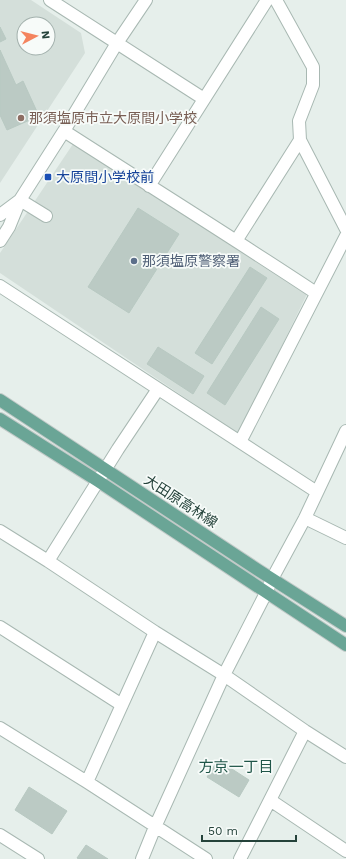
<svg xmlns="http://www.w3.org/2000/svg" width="346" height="859" font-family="'Work Sans','Noto Sans JP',sans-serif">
  <rect width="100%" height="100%" fill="#e6efeb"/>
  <path fill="#d4dfda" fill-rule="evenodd" d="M0 0H31L81 33 85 53 0 183ZM24 24H48V48H24Z
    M73 144 308 292 239 434 0 273V253Z"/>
  <path fill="#bbcac4" stroke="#b8c9c2" d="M0 27 6 39 0 42Z
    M0 50 16 85 23 81 39 116 7 130 0 115Z
    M138 208 179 234 129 313 88 287Z
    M250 267 267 278 212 364 195 353Z
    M261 307 279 319 225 405 207 393Z
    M158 347 204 376 193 394 147 364Z
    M218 760 249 780 239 797 207 777Z
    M29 787 67 811 52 834 15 810Z
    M86 845 108 859H79L77 858Z"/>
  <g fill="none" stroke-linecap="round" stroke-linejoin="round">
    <g stroke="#a8b8b2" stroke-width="14">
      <path id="minor" d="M50 0 204 99
        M276 0 313 67V85L299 121 300 140 346 229
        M64 131C148 185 233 238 316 293
        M149 186 267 0
        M20 200 46 216
        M0 215 20 200
        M0 241 9 227 20 200 64 131 117 43 146 0
        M236 241 300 140
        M0 286 317 492
        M240 442 346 236
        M305 518 346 538
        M0 531 48 561 155 632 224 675 305 731 346 757
        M48 561 118 449 158 389
        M0 627 122 705
        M0 728 87 782 206 859
        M87 782 155 632
        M270 800 346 851
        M0 835 38 859
        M142 859 155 827 224 675 266 593 272 579 305 518 346 431
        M240 859 305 731"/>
    </g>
    <g stroke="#c2cac8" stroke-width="14">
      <path id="major" d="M0 400 258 570 346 626
        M0 419 98 481 346 645"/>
    </g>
    <use href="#minor" stroke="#fff" stroke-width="12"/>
    <use href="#major" stroke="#6aa596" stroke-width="12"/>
  </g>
  <circle fill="#8d6e63" stroke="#f7fbf9" stroke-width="1.5" cx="21" cy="118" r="4"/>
  <rect fill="#1a4fb4" stroke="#f7fbf9" stroke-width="1.5" x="44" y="173" width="8" height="8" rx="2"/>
  <circle fill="#5c6f8a" stroke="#f7fbf9" stroke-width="1.5" cx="134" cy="261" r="4"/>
  <g text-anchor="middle" stroke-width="3.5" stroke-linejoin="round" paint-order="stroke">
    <g font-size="14" fill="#785e54" stroke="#f7fbf9" text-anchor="start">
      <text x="29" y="123">那須塩原市立大原間小学校</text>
    </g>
    <g font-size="14" fill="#164399" stroke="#f7fbf9" text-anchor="start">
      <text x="56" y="182">大原間小学校前</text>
    </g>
    <g font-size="14" fill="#4e5e75" stroke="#f7fbf9" text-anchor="start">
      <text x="142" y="266">那須塩原警察署</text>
    </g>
    <g font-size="14" fill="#24423a" stroke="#f7fbf9">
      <text transform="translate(181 501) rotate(33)" y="5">大田原高林線</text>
    </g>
    <g font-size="15" fill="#1f5548" stroke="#f7fbf9">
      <text x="236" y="772">方京一丁目</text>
    </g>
  </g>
  <g transform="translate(36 36) rotate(83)"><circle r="19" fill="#f7fbf9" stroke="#a3b1ad"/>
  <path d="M0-3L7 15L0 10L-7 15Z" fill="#f4845f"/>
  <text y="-6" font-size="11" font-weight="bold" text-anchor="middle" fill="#24423a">N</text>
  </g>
  <path d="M202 835v6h94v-6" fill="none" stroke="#24423a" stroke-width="2"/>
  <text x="208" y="835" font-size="12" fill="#24423a" stroke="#f7fbf9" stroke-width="3" paint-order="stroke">50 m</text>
</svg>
